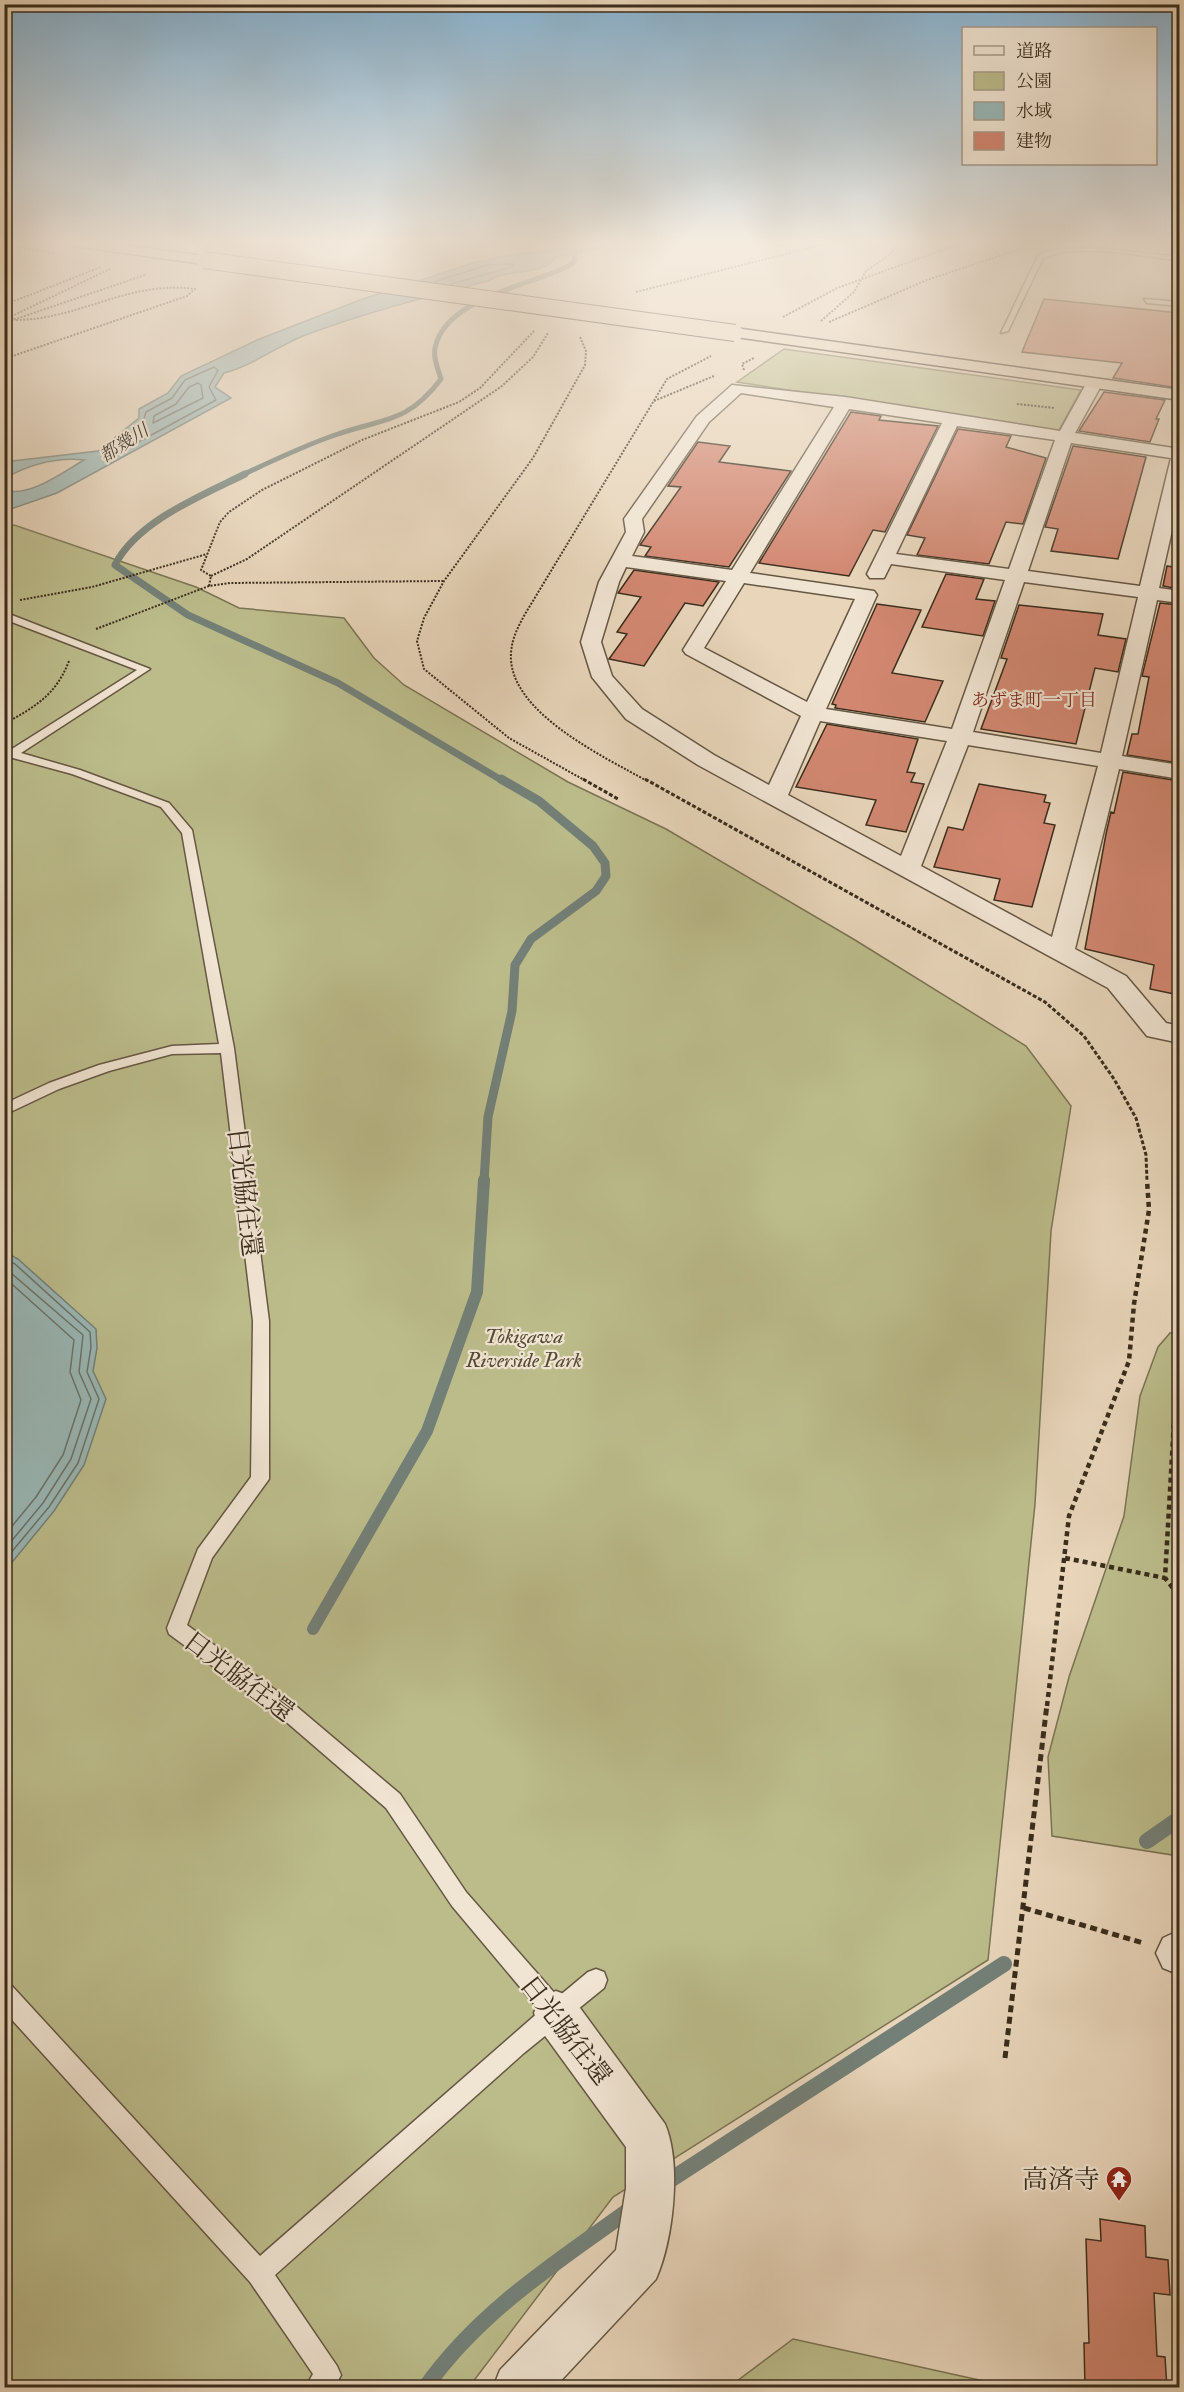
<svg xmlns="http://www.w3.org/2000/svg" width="1184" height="2392" font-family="'IM FELL Double Pica','Noto Serif JP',serif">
  <rect width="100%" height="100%" fill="#e8d5ba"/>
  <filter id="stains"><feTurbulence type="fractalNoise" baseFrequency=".00333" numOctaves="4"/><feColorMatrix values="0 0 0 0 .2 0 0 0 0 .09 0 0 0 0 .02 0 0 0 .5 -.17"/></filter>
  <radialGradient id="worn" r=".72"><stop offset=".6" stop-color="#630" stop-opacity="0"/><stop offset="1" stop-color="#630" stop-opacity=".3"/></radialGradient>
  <path fill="#bcbc8b" stroke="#7b7454" stroke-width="1.5" d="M784 349 1081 390 1059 430 1051 431 737 382Z
    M14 525 196 587 239 608 344 618 374 658 404 685 568 782 666 829 855 940 1026 1046 1071 1106 1051 1231 1035 1504 988 1960 613 2197 469 2387H5L4 529Z
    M1179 1332H1180L1179 1856 1052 1836 1048 1757 1069 1677 1124 1516 1140 1396 1158 1347 1170 1333Z
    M793 2339 1011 2387H729Z"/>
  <path fill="#99b7b6" stroke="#738078" stroke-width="1.5" d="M585 242H625L556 257C540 278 509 267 488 281 426 297 364 313 303 336 276 347 252 366 224 373L215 387 231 398 57 493 5 511V490C29 498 63 472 84 460 56 457 29 465 5 478L4 462 98 451 139 418V409L168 393 181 376 257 340 360 300 473 263 503 256 561 249Z
    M5 1252 18 1259 96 1329 97 1348 93 1371 106 1399 84 1465 54 1511 5 1571Z"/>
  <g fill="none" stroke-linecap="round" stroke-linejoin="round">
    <path stroke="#6a7269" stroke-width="1.5" d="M434 282 487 265 514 264 512 267 451 284
      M214 367 218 370 209 387 216 400 107 459 104 458V454L143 422 146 412 172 398 185 380Z
      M198 383 201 385 203 398 153 423 154 416 176 404 189 387Z
      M4 1259 15 1264 90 1332 91 1347 87 1372 99 1399 78 1463 49 1507 4 1561
      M4 1267 83 1335 79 1372 91 1399 71 1459 43 1503 4 1550
      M4 1277 74 1340 70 1372 81 1400 63 1455 36 1497 4 1536"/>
    <path stroke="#738078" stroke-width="5" d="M242 475C272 461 303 446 335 435 383 418 407 424 441 379 438 369 433 358 435 348 445 298 532 285 568 266L575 261 574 250"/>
    <path stroke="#738078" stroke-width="7" d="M245 474C203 495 137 521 115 565L188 615 338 683 503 781"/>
    <path stroke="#738078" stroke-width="9" d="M484 1181 488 1117 512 1011 515 965 531 939 596 891 606 876 605 863 593 846 539 801 501 779"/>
    <path stroke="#738078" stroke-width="12" d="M313 1629 427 1431 477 1292 484 1180"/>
    <path stroke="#738078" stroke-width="16" d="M1147 1841 1180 1818
      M664 2184 1004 1964
      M425 2388C479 2311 557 2262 632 2208"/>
  </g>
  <path fill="#d28771" stroke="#3a2d1c" stroke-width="1.5" d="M1044 299 1179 313V371L1172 387 1113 378 1122 363 1022 352Z
    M1104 392 1165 400 1156 419H1159L1150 442 1079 431Z
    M851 412 881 416 879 420 938 426 885 532 873 530 849 576 759 563Z
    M958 429 1011 436 1006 447 1046 458 1023 524 1006 522 989 564 917 555 925 538 907 535Z
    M698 442 730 446 719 462 791 471 729 567 645 556 651 547 640 545 681 487 668 486Z
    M1073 446 1146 457 1118 559 1051 551 1058 529 1045 527Z
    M1167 566 1179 568V589L1163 586Z
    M634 570 719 582 703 606 685 603 644 666 609 659 627 634 617 632 641 597 618 593Z
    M946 574 984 579 976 599 995 601 983 636 922 627Z
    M1160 603 1179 605V715L1172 762 1127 755 1132 734H1138L1149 677 1142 676Z
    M877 604 921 610 892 673 943 681 925 722 835 708 836 705 832 704Z
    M1019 605 1103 614 1098 635 1126 639 1118 672 1095 668 1076 744 981 729 1007 659 1001 658Z
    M827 724 918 739 907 772 915 773 911 782 924 784 906 832 866 825 876 800 796 787Z
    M1123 772 1179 781V995L1150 989 1154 965 1085 949 1106 834 1111 812 1114 813Z
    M979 784 1046 795 1044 802 1050 803 1044 823 1055 825 1032 907 994 900 1000 879 934 867 948 827 963 830Z
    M1100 2219 1145 2226 1146 2257 1168 2260 1170 2295 1154 2293 1157 2356 1165 2357 1167 2388H1085L1084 2343H1089L1086 2239 1101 2241Z"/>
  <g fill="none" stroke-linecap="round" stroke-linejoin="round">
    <g stroke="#665744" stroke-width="3">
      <path id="lane" d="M1066 248 1107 249 1180 257V261C1141 256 1078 242 1043 258L1008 331 1001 333 1038 256 1048 251Z
        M1144 299 1180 302V306L1147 303Z
        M4 612 150 669 21 753 80 770 169 803 192 830 234 1048 269 1321V1479L212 1558 187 1625 290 1701 400 1794 466 1892 558 1997 588 1972 596 1969 604 1972 607 1980 604 1988 524 2053 275 2275 337 2366 341 2375 334 2388H305L313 2374 250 2282 4 2011V1983L12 1986 260 2256 540 2011 452 1906 386 1808 276 1713 169 1634 167 1628 198 1549 251 1477 253 1321 221 1053 172 1054 109 1071 59 1089 4 1115V1104L49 1083 99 1065 172 1046 219 1044 182 833 161 807 72 774 13 758 4 760V754L137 670 4 619Z"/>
    </g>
    <g stroke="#665744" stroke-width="3">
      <path id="street" d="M1094 379 1102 384 1075 433 1180 449V495L1159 588 1180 591V603L1157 600 1122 756 1180 765V779L1119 769 1075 949 1126 976 1166 1023 1180 1026V1043L1147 1036 1108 988 698 765 626 719 592 677 581 642 599 582 626 532 624 519 697 416 732 385 845 397 1060 431 1086 384ZM741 393 834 407 732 570 632 556 644 532 642 519 709 422ZM849 409 942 423 867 574 870 578H884L891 564 1005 580 952 729 826 709 877 595 874 591 750 573ZM957 426 1055 440 1009 569 896 554ZM1071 443 1171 458 1140 586 1028 571ZM626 567 726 581 683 650 686 654 801 716 769 785 714 755 642 709 612 676 601 642 619 582ZM1024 582 1138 597 1101 753 973 732ZM744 583 855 599 807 702 704 648ZM820 721 947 741 901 856 788 795ZM968 745 1098 766 1052 937 921 866Z
        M1178 1931H1180V1975L1163 1968 1156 1953 1163 1938Z
        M556 1991 572 1997 665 2124C682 2164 673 2240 656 2279L554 2388H493L500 2370 616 2250 626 2188V2147L540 2029 534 2013 540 1997Z"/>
    </g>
    <g stroke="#3a2d1c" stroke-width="3">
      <path id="highway" d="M66 242H102L204 256 211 260 204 264 73 246Z
        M735 328 1180 390V400L729 336 727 333Z"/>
    </g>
    <path stroke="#3a2d1c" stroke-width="2" stroke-dasharray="2 1.5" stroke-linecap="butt" d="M4 244 54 253
      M636 292 833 242
      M4 305 101 267
      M783 317 837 288 965 242
      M821 321 854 292 866 271 891 254 896 242
      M829 322 927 280 1023 248
      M4 323 145 275
      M580 337 586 351 585 365 533 458 444 581 424 618 417 641 424 669 509 738 586 781
      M4 359 187 296 195 289C128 280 79 320 15 320L12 316 110 269
      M744 370 742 364 754 358
      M654 401 714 376
      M1017 404 1055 408
      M211 576 247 559 502 386 533 357 548 333
      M209 586 211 576 201 570 220 522 229 512 262 490 362 440 459 402 480 388 534 331
      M20 600 92 587 207 554
      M96 629 209 586 230 583 443 581
      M4 724C35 707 56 695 69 661
      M647 781C605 757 507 712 511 653 512 638 518 627 525 614L667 379 711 356"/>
    <path stroke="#3a2d1c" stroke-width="3" stroke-dasharray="4 2" stroke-linecap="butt" d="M583 779 618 799
      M645 779 1045 1002 1084 1036 1114 1079 1136 1118 1146 1155 1147 1181"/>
    <path stroke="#3a2d1c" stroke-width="4.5" stroke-dasharray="5 4" stroke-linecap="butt" d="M1180 1419 1174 1421 1165 1578 1180 1597
      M1065 1558 1165 1578
      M1047 1706 1069 1516 1129 1361 1134 1304 1149 1210 1147 1180"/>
    <path stroke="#3a2d1c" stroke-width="5" stroke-dasharray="7 4.5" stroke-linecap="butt" d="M1024 1908 1143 1943
      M1005 2058 1047 1704"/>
    <use href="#lane" fill="#f0e4d2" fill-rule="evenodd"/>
    <use href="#street" fill="#f0e4d2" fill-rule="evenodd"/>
    <use href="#highway" fill="#e8d5ba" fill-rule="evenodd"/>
    <g stroke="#3a2d1c" stroke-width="18" stroke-linecap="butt">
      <path id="highway-bridge" d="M204 260 735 333"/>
    </g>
    <use href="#highway-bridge" stroke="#e8d5ba" stroke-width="16"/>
  </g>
  <linearGradient id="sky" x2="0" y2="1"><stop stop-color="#88b5d4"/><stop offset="0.42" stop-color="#f5ece0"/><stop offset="1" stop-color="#f5ece0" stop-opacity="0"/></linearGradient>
  <rect width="1184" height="576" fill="url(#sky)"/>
  <defs>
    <g id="temple-pin" transform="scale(1.35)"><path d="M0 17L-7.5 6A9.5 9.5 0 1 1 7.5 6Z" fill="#8f2418" stroke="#f0e4d2"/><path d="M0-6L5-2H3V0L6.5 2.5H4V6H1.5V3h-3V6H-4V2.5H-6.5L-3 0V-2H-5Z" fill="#fff"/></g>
  </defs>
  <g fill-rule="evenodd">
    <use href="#temple-pin" x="1119" y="2179"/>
  </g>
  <g text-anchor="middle" stroke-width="4.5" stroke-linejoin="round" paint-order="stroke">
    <g font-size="18" font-style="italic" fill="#4d493b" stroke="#f0e4d2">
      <text transform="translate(124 443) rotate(-33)" y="6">都幾川</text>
    </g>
    <g font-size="18" fill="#7a1f14" stroke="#f0e4d2">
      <text x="1034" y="706">あずま町一丁目</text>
    </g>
    <g font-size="21" font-style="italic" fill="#544a32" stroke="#f0e4d2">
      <text x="524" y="1343">Tokigawa<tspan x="524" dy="24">Riverside Park</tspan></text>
    </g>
    <g font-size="26" fill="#3a2d1c" stroke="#f0e4d2">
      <text transform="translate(245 1192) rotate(83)" y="9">日光脇往還</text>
      <text transform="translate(239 1676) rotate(37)" y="9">日光脇往還</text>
      <text transform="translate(566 2030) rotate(52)" y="9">日光脇往還</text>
    </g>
    <g font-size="26" fill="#3a2d1c" stroke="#f0e4d2" text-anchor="end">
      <text x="1100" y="2188">高済寺</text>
    </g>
  </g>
  <rect width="1184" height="2392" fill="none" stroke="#e8d5ba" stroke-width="24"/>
  <rect x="6" y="6" width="1172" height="2380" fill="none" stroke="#3a2d1c" stroke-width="3"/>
  <rect x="12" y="12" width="1160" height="2368" fill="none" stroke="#3a2d1c" stroke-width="1.5"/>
  <rect x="962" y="27" width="195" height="138" fill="#f0e4d2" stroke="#a79b89" stroke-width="1.5"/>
  <rect x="974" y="46" width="30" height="9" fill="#f0e4d2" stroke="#a79b89" stroke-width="1.5"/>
  <text x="1016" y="57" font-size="18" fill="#3a2d1c">道路</text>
  <rect x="974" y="72" width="30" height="18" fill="#bcbc8b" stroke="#a79b89" stroke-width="1.5"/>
  <text x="1016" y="87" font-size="18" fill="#3a2d1c">公園</text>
  <rect x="974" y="102" width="30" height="18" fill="#99b7b6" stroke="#a79b89" stroke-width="1.5"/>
  <text x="1016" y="117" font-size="18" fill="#3a2d1c">水域</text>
  <rect x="974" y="132" width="30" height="18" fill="#d28771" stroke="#a79b89" stroke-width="1.5"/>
  <text x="1016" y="147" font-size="18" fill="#3a2d1c">建物</text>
  <rect width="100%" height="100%" filter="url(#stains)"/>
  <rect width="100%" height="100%" fill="url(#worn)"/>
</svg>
